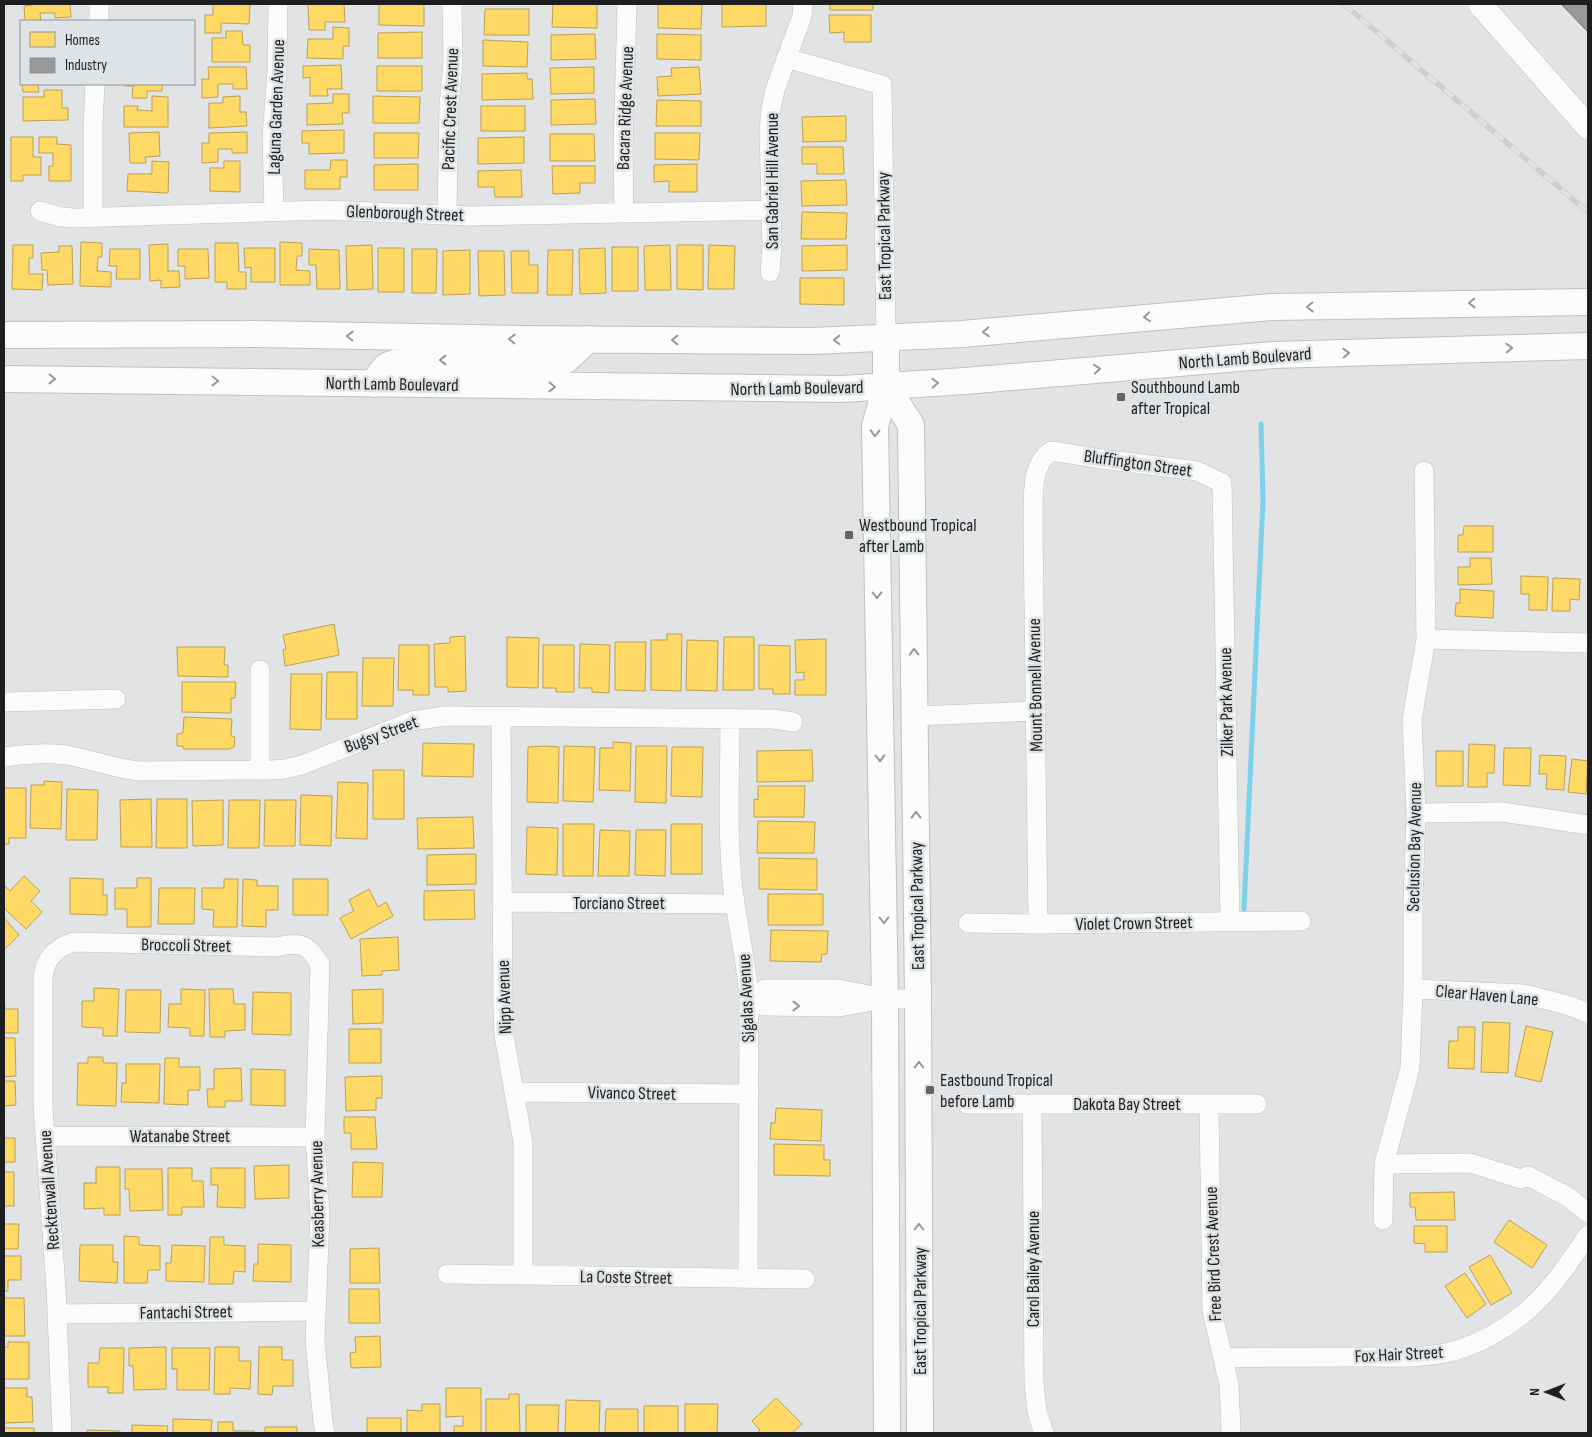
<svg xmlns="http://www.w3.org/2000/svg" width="1592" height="1437" font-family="'Sofia Sans Condensed',sans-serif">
  <rect width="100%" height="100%" fill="#e1e3e4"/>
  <path fill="#ffd966" stroke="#bba151" d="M32 4H70L71 17 55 18V13H40L41 21H25L24 6 32 5Z
    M213 4H250L249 24 221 23V33H205V15H213Z
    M308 4H344L345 22H325V30H309Z
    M379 4H424V26L379 25Z
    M553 4H597V28L552 27Z
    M658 4H702L701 29 658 28Z
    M722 4H766V26L722 27Z
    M830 4H873V10H830Z
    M485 9H529V35H484Z
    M829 15H871V42H844V32L830 33Z
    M333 27 349 28V46H343V59L307 58 308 39H333Z
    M226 31H242L243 45H250V62H212V38H226Z
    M422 32V58H378V33Z
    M595 34 596 59 551 60V35Z
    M657 34 701 35V60L657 59Z
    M483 40 528 42 527 67 483 66Z
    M341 65 342 89H327L328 96H310V77L303 78V66Z
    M377 66H422V91H377Z
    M208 67H246L247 89H233V84H218V97L202 98V79H209Z
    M594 67V93L551 94 550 68Z
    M699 67 701 94 658 96 657 77 672 76 671 68Z
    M527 73V79H532L533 99 482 100V74Z
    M22 84H38L39 92H23Z
    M125 84H162V91H147V98H132L133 86H125Z
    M44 90H62V108H68V120L23 121V97H44Z
    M333 94H349V113H342L343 124 307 125V104L333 103Z
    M152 96 168 97V127H124V106H138L137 110 152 111Z
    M240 96V112H246L247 126 209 128V103H223V97Z
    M373 96 420 97 419 123H373Z
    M595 99 596 124 551 125V100Z
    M657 100 701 101V126H656Z
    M481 106H525V131H481Z
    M846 116V141L803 142 802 117Z
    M344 130V153L309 154V143H302V131Z
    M159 132 160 156 145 157 146 163H130L129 133Z
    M247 132V153H232V149H218V162L202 163V143H209V133Z
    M374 133H419L418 158H374Z
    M655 133H700L699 160 655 159Z
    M550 134H594L595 161H550Z
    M11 137H33V157H41V175H23V181H11Z
    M39 137H57V144L71 145V181H49V166H53V153H39Z
    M524 137V163L478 164V138Z
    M802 147H843L844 174H817V164H802Z
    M331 160H347V177H340V189H305V170H330Z
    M152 161 169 162 168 193 127 191 128 174H152Z
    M224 161H240V192L210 191V168H224Z
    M418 164V190H374V165Z
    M697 164V192H669V181L654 182V165Z
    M552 166H595V183H580V193L553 194Z
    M521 170 522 197H495L494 187H478V171Z
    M846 180 847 205 802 206 801 181Z
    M802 212 847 213 846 239H801Z
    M81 242 102 243V257H98L97 271 111 272V287L80 286Z
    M280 242 302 243V256H297L296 270 310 271V285H280Z
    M215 243H238L239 272H246V289H227V282H215Z
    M168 244V271H179L180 287 161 288V280L150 281 149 245Z
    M13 245H33V258H29V274H43L42 290 12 289Z
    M372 245 373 289 347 290 346 246Z
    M670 245 671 290H645L644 246Z
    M677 245H703V290L677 289Z
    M709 245 735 246 734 289H708Z
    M847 245V270L802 271V246Z
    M59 246H72L73 284 48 285 47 270H42L41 253 59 252Z
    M612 247H638V291H612Z
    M244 248H275V282H251V267L245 268Z
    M378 248H404V292H378Z
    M605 248 606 293 580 294 579 249Z
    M110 249H140V279H116L117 266H109Z
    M178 249H208L209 278 185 279V266H178Z
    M309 249 339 250 340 289H317L316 265H309Z
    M412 249H437L436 293H412Z
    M470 250V294L443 295V251Z
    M548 250H573L572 295H547Z
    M478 251H504L505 295 479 296Z
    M511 251H529V265H538V293H512Z
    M800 278H844V305L800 304Z
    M1464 526H1493V552H1458V535H1463Z
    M1470 558H1491L1492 584 1458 585V567H1470Z
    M1521 576 1548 577 1547 610H1529V594H1521Z
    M1553 578 1580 579 1579 600 1570 599V611H1552Z
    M1460 589 1494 591 1493 618 1455 616 1456 603H1460Z
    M334 624 339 655 285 666 283 650 286 649 283 635Z
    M667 634H682L681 691 651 690V640H667Z
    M465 636 466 691 448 692V687H435L434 644 450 643V637Z
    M507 637 539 638 538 688 507 687Z
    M724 637H754V690H723Z
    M826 639V695H795V680H804V672L796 673 795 640Z
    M687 640 718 641 717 691 686 690Z
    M615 642H646L645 691 615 690Z
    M580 644 610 645 609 693 592 692V688H579Z
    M399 645H429V695H413V690H398Z
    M543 645H574V692H556V688H543Z
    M759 645 790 646V694H773V689H759Z
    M177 647H225L224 665H228V677L178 676Z
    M363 658H394L393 706H362Z
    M327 672H357V719H326Z
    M291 674H322L321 730 290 729Z
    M182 682H236L235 698H231V713L182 712Z
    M184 717 232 719 231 736 235 737 234 747 229 749H183V746H177V734L183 733Z
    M613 742 631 743 630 791 599 790 600 748H613Z
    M423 743 474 744 473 777 422 776Z
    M1469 744 1495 745 1494 773H1487V787H1468Z
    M545 746 559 747 558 803 527 802 528 747Z
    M564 746 595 747 593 802 563 801Z
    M636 746H667L666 803 635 802Z
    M672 747H703L702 797 671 796Z
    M1504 748H1531L1530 786 1503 785Z
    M812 750 813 781 757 782V751Z
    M1436 751H1463V786H1436Z
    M1540 755 1566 756 1564 790 1546 789 1547 774H1539Z
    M1572 759 1588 761 1586 794 1568 792Z
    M373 770H404V819H373Z
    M44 781 62 782 61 829 30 828 31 785H44Z
    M338 782 368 783 367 839 336 838Z
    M758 786H805L804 817H754V799L758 800Z
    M4 788H26V838H9V844H4Z
    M67 789 98 790 97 840H66Z
    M301 795 332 796 331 846 300 845Z
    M151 799 152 847H121L120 800Z
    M157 799H187V848H156Z
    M223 800V845L193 846 192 801Z
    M229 800H260L259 848H228Z
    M265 800H296L295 846H264Z
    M473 817 474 848 418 849 417 818Z
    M758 821 815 822 814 853H757Z
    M563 824H594L593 876H563Z
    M671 824H702V874H671Z
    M527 827 558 828 557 875 526 874Z
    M600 830 630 831 629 876H598Z
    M636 830H666L665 876 635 875Z
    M476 854V884L427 885V855Z
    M759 858 817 859V890L759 889Z
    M24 876 40 891 31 901 42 912 26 929 4 908V885L10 891Z
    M70 878 103 879V895H107V915L70 914Z
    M137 878H151V927H127V909H115V888H137Z
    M224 879H238L237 927H213L214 910 202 909V888H224Z
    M243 879 257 880V886H278V910H266V927L242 926Z
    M293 879H328V915H293Z
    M159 888H195L194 924H158Z
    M369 889 378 907 386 902 393 916 351 939 340 918 354 911 349 900Z
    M474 890 475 919 424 920V891Z
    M768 894H823V925H768Z
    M4 918 19 935 4 950Z
    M771 930 828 931 827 954H822L821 962 770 961Z
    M398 937 399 970 382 971V975L362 976 360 939Z
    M94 988 119 989 117 1036H103V1028L82 1027V1001H94Z
    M181 989 205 990 204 1036H190V1028L168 1027 169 1004H181Z
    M209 989H233L234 1004H245V1030L225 1031V1037H210Z
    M383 989V1023L353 1024 352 990Z
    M126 990H161L160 1033 125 1032Z
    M253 992 291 993V1035L252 1034Z
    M4 998 5 1009H18V1033H4Z
    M1483 1022 1510 1023 1508 1073 1481 1072Z
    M1526 1026 1553 1032 1541 1082 1515 1076Z
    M1458 1027H1475L1474 1069 1448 1068 1449 1041H1458Z
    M349 1029H381V1063H349Z
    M4 1038H15L16 1076 4 1077Z
    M88 1057H103V1063H117L116 1106 77 1105 78 1063H88Z
    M165 1058H179V1067H200V1090H188V1105L164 1104Z
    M126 1064H160L159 1103 121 1102 122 1083H126Z
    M241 1068 242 1101H225V1107H208L207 1089H214V1069Z
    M251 1069 285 1070V1106L251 1105Z
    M382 1076V1098H376V1110L346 1111 345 1077Z
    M4 1081H15L16 1105 4 1106Z
    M776 1108 822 1110 821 1141 770 1139 771 1123H775Z
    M344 1117H375L377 1149H351V1133H344Z
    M4 1138H15V1162H4Z
    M774 1144 824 1145V1160H830V1176L774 1175Z
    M353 1162 383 1163 382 1197H352Z
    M289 1165V1198L255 1199 254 1166Z
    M96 1167H120V1215H104V1208L84 1209V1183H96Z
    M168 1168H192V1181H203L204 1207H182V1215H168Z
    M211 1168H245V1208L217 1207 218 1185H211Z
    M125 1169H162L163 1210 130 1211 129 1189H125Z
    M4 1172H14V1206H4Z
    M1454 1192 1455 1220H1416L1415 1207H1410V1193Z
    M1509 1220 1547 1245 1532 1268 1494 1242Z
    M4 1224H19L18 1249H4Z
    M1414 1226H1447V1252H1425V1244L1414 1243Z
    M124 1236 139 1237V1245L160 1246V1270H148L147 1283H124Z
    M210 1237H224V1245L245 1246V1272L234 1271 233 1284H209Z
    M258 1244 291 1245V1282L253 1281 254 1264H258Z
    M80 1245H113V1262H118L117 1283 79 1281Z
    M172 1245 205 1246 204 1282 166 1281V1263H171Z
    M379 1248 380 1283H350V1249Z
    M1490 1255 1512 1293 1491 1305 1469 1267Z
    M4 1256H21V1280H8V1291H4Z
    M1465 1273 1486 1304 1467 1318 1445 1286Z
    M349 1289H379L380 1323H349Z
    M4 1298H24L25 1336H4Z
    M380 1336 381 1367 351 1368 350 1353 356 1352 355 1337Z
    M8 1342H29V1379H4V1347H8Z
    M166 1347V1389L134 1390 133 1366H129V1348Z
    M215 1347H239V1361H251L250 1389 230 1388V1394H214Z
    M259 1347H282V1360H293V1386H273L272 1395 258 1394Z
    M100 1348H124L123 1393H108V1387H88V1363H99Z
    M172 1348H210L209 1390H177V1369H172Z
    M4 1388H27V1397H32L33 1422 4 1423Z
    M446 1388H481V1433H454V1426H463V1416L446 1417Z
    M509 1394H519L520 1433H486V1399H509Z
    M776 1398 802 1424 792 1433H757L760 1430 752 1421Z
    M566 1400 600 1401 599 1433H565Z
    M422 1404H440V1433H407V1410L422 1411Z
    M685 1404H718L717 1433H685Z
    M526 1405H559L558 1433H526Z
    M644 1406H678V1433H644Z
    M606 1409H638V1433H605Z
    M367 1418H401V1433H367Z
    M173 1419 212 1420 211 1433H173Z
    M218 1422H233V1431H254V1433H218Z
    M132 1425 168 1426 167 1433H132Z
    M265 1427H297V1433H265Z
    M4 1428H34V1433H4Z
    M87 1430 120 1431V1433H87Z"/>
  <path fill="#999" stroke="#747474" d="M1561 4H1588V32Z"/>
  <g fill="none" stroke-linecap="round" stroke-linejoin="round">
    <path stroke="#7cd2eb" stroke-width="5" d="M1244 909 1263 500 1261 424"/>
    <g stroke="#c0c1c2" stroke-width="20">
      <path id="minor" d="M99 4V21
        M786 58 882 85 886 339
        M40 211 61 217 73 218 324 210 470 216 771 210
        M274 211 272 137 277 71 278 4
        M624 213 623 149 627 4
        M447 215 449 104 453 64 452 4
        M93 218V126L95 84
        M770 272 772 246 769 130 771 109 775 90 802 16 803 4
        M1426 639 1588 643
        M4 702 116 699
        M501 716 503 1010 504 1035 523 1143V1275
        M915 716 1036 711
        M730 718C730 772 727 827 732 880 736 919 746 958 749 998L748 1278
        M4 757C25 754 45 752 66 755 90 759 113 768 138 771L272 770 285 769 302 765 412 721 445 716 773 719 793 722
        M260 770V670
        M1416 813 1503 812 1588 825
        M502 902 735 904
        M968 923 1038 924 1301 921
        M1038 924 1033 525C1034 500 1029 466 1051 451L1102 459 1197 471 1222 483 1230 921
        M1413 989 1524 994 1567 1005 1588 1013
        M749 998 764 1006 839 1007 885 999H918
        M749 998 765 989H838L874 996
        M515 1092 749 1094
        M967 1104H1257
        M1032 1104 1034 1383 1037 1411 1044 1433
        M1209 1104 1212 1311 1229 1384 1231 1433
        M45 1136 315 1137
        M1384 1164 1470 1163 1521 1179 1528 1176 1568 1197 1588 1213
        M1383 1220 1384 1164 1410 1068 1413 989V898L1416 813 1412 719 1426 639 1424 471
        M447 1274 805 1279
        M57 1314 315 1311
        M1223 1358C1268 1357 1314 1357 1359 1357 1390 1357 1424 1359 1454 1351 1479 1344 1503 1330 1523 1314 1550 1292 1569 1263 1588 1235
        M62 1433 56 1288 43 1107V977C45 958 57 947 74 942L277 947C300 941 308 944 320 964L315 1137 320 1215 315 1341 323 1422 325 1433"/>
    </g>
    <g stroke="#c0c1c2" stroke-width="25">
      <path id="tertiary" d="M1480 4 1588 127"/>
    </g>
    <g stroke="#c0c1c2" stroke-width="28">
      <path id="secondary" d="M4 335 258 334 521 339 813 341 962 334 1272 307 1588 302
        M886 339V386L875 426 885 999 887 1433
        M4 379 842 389 965 381 1274 355 1588 346
        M374 384C384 365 387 363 408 360H566L589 339
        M886 386 911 425 918 999 920 1433"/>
    </g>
    <use href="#minor" stroke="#fafbfb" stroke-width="19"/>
    <use href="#tertiary" stroke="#fafbfb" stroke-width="24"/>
    <use href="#secondary" stroke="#fafbfb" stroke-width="26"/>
    <g stroke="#cdcfcf" stroke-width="5.5">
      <path id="rail" d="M1344 4 1588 212"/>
    </g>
    <use href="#rail" stroke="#e0e3e5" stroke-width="4" stroke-dasharray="11" stroke-linecap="butt"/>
  </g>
  <defs><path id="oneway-chevron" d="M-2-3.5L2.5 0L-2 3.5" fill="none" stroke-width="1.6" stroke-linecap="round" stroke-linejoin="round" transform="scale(1.25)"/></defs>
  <g stroke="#979898">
    <use href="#oneway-chevron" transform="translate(1472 303) rotate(179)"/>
    <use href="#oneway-chevron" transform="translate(1310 307) rotate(179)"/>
    <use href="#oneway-chevron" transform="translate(1147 317) rotate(175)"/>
    <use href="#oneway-chevron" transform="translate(986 332) rotate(175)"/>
    <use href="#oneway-chevron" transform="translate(350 336) rotate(-179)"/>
    <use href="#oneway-chevron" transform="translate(512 339) rotate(-179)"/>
    <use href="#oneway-chevron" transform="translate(675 340) rotate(-180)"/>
    <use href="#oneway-chevron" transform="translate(837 340) rotate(178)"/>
    <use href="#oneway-chevron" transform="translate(1509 348) rotate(-2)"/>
    <use href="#oneway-chevron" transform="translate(1346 353) rotate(-2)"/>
    <use href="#oneway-chevron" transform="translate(443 360) rotate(-180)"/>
    <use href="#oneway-chevron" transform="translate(1097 369) rotate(-5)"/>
    <use href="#oneway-chevron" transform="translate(52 379) rotate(1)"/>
    <use href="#oneway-chevron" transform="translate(215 381) rotate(1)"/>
    <use href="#oneway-chevron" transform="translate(935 383) rotate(-3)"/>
    <use href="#oneway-chevron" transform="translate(552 387) rotate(1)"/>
    <use href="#oneway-chevron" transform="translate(875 433) rotate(91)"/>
    <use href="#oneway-chevron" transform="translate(877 595) rotate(89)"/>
    <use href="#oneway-chevron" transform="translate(914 652) rotate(-91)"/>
    <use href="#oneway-chevron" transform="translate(880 758) rotate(89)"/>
    <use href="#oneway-chevron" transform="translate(916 815) rotate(-91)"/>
    <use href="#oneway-chevron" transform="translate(884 920) rotate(89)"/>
    <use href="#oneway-chevron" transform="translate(796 1006)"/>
    <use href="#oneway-chevron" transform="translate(919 1065) rotate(-90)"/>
    <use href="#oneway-chevron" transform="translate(919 1227) rotate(-90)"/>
  </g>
  <g fill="#626364" stroke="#e0e3e5" stroke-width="2">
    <rect x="1116" y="392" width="10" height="10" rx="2.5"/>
    <rect x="844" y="530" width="10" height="10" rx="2.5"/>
    <rect x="925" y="1085" width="10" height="10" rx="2.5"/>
  </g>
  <g text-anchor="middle" stroke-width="5" stroke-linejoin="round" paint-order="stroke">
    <g font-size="18" fill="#1d1e1f" stroke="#e0e3e5">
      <text transform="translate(276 107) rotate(-88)" y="6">Laguna Garden Avenue</text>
      <text transform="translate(625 108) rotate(-88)" y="6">Bacara Ridge Avenue</text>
      <text transform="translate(450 109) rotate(-88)" y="6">Pacific Crest Avenue</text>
      <text transform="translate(772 181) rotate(-90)" y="6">San Gabriel Hill Avenue</text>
      <text transform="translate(405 213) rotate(2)" y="6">Glenborough Street</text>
      <text transform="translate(884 236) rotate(-91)" y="6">East Tropical Parkway</text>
      <text transform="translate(1245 358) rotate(-4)" y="6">North Lamb Boulevard</text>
      <text transform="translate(392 384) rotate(1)" y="6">North Lamb Boulevard</text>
      <text transform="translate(797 388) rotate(-1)" y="6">North Lamb Boulevard</text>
      <text transform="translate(1138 463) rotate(8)" y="6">Bluffington Street</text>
      <text transform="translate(1035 685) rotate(-91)" y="6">Mount Bonnell Avenue</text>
      <text transform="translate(1226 702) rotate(-91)" y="6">Zilker Park Avenue</text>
      <text transform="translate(381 734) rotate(-20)" y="6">Bugsy Street</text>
      <text transform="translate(1414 847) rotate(-89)" y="6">Seclusion Bay Avenue</text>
      <text x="619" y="909">Torciano Street</text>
      <text transform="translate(917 906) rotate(-91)" y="6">East Tropical Parkway</text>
      <text transform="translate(1134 923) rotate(-1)" y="6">Violet Crown Street</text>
      <text transform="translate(186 945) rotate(1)" y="6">Broccoli Street</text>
      <text transform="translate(1487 995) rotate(5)" y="6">Clear Haven Lane</text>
      <text transform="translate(504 997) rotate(-92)" y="6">Nipp Avenue</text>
      <text transform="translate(746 998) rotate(-93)" y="6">Sigalas Avenue</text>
      <text transform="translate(632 1093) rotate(1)" y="6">Vivanco Street</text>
      <text x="1127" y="1110">Dakota Bay Street</text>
      <text x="180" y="1142">Watanabe Street</text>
      <text transform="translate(49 1190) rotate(-94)" y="6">Recktenwall Avenue</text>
      <text transform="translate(317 1194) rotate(-91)" y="6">Keasberry Avenue</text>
      <text transform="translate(1213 1254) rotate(-92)" y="6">Free Bird Crest Avenue</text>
      <text transform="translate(1033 1269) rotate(-90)" y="6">Carol Bailey Avenue</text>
      <text transform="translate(626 1277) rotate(1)" y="6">La Coste Street</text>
      <text transform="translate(920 1311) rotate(-90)" y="6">East Tropical Parkway</text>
      <text transform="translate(186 1312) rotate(-1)" y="6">Fantachi Street</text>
      <text transform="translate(1399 1354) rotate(-3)" y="6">Fox Hair Street</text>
    </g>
    <g font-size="18" fill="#1d1e1f" stroke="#e0e3e5" text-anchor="start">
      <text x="1131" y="393">Southbound Lamb<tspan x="1131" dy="21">after Tropical</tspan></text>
      <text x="859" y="531">Westbound Tropical<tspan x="859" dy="21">after Lamb</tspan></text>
      <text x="940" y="1086">Eastbound Tropical<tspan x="940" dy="21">before Lamb</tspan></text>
    </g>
  </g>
  <rect width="1592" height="1437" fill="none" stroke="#1d1e1f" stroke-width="10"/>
  <rect x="20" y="20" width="175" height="65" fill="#e0e3e5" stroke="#929496"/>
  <rect x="30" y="32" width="25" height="15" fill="#ffd966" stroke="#929496"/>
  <text x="65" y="45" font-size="15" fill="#1d1e1f">Homes</text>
  <rect x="30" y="58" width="25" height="15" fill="#999999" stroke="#929496"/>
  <text x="65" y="70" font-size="15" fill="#1d1e1f">Industry</text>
  <g transform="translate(1547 1392) rotate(270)" stroke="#e0e3e5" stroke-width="4" paint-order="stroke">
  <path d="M0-4L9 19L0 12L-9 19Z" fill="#1d1e1f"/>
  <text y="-8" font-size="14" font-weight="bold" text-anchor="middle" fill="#1d1e1f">N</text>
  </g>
</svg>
